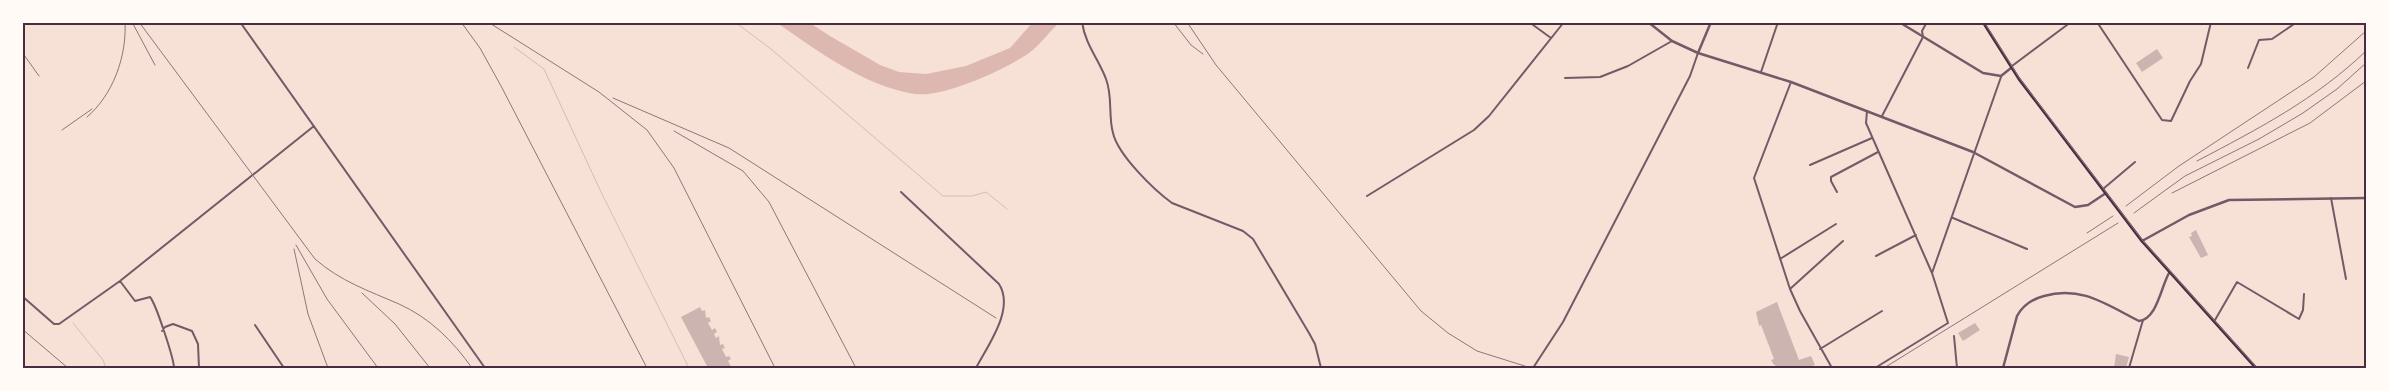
<svg xmlns="http://www.w3.org/2000/svg" width="2389" height="391" font-family="Commissioner,sans-serif">
  <rect width="100%" height="100%" fill="#f7e1d7"/>
  <path fill="#dcb8b0" d="M777 23H810L830 36 880 65 899 72 926 74 966 66 1010 48 1032 23H1059C1049 32 1040 45 1029 53 1006 69 943 98 915 94 864 86 818 51 777 23Z"/>
  <g fill="none" stroke-linecap="round" stroke-linejoin="round">
    <path stroke="#dcb8b0" stroke-width="1" d="M735 22 771 49 943 196H972L986 192 1007 209
      M514 47 544 69 601 192 689 368
      M73 323 103 360 106 368"/>
  </g>
  <path fill="#ccb4b1" d="M2157 49 2163 58 2142 72 2136 63Z
    M2196 230 2208 255 2201 258 2189 237 2192 236 2191 233Z
    M1777 302 1799 360 1811 356 1815 365 1805 368H1777L1775 365H1774L1771 360 1774 359 1761 325 1759 326 1756 312Z
    M700 307 702 311 705 310 706 318 709 317 711 321 708 323 712 330 715 328 717 332 714 334 716 338 719 336 720 345 723 344 725 348 722 349 726 357 729 356 731 359 728 361 732 368H708L681 317Z
    M1975 323 1980 330 1963 341 1958 333Z
    M2116 354 2129 357 2126 368H2114Z"/>
  <g fill="none" stroke-linecap="round" stroke-linejoin="round">
    <path stroke="#755966" stroke-width="2" d="M240 22 485 368
      M1082 22C1085 44 1099 60 1106 79 1113 97 1108 115 1113 133 1118 155 1154 190 1172 203L1243 231 1253 239 1309 333 1315 344 1321 368
      M1529 22 1551 38
      M2097 22 2162 120 2171 121 2190 81 2201 64 2211 22
      M2012 66 2071 22
      M2248 68 2259 40 2272 39 2297 22
      M1761 72 1778 22
      M1565 78 1600 77 1628 66 1672 41
      M1791 82 1754 178 1790 289 1800 311 1832 368
      M1867 111 1866 123 1932 273 1948 323 1875 368
      M1882 116 1923 37 1922 31 1927 22
      M1810 165 1872 138
      M2103 189 2135 162
      M901 192 999 284C1015 309 988 345 976 368
      M1837 192 1831 181V177L1878 152
      M1367 196 1474 130 1489 116 1564 22
      M2331 198 2346 279
      M1953 218 2027 249
      M1876 256 1916 235
      M1780 259 1836 224
      M1932 273 2001 77
      M120 281 135 301 150 297C156 304 174 359 174 368
      M1790 289 1843 241
      M22 296 54 324H59L120 281 314 126
      M2215 320 2237 282 2299 319 2303 310 2304 294
      M255 325 284 368
      M162 331 165 327 173 324 192 331 198 344 199 368
      M1954 336 1957 368
      M1820 349 1882 311
      M1533 368 1563 322 1690 76 1698 53
      M2129 368 2143 320"/>
    <path stroke="#755966" stroke-width="2.5" d="M1648 22 1672 41 1698 53 1791 82 1973 152 2075 207 2088 205 2106 193
      M1899 22 1983 73 2001 76 2011 68
      M1698 53 1711 22
      M2142 241 2189 215 2229 200 2366 198
      M2003 368 2017 316C2023 305 2032 299 2044 296 2081 285 2107 305 2139 321 2157 319 2161 287 2169 273"/>
    <path stroke="#4a2c40" stroke-width="3" d="M1983 22 2019 79 2142 241 2256 368"/>
    <path stroke="#8f747c" stroke-width="1" d="M1984 22 2020 79 2143 241 2257 368"/>
    <path stroke="#8f747c" stroke-width="1" d="M132 22 155 65
      M139 22 315 259C340 281 369 291 399 304 430 318 453 341 472 368
      M461 22 480 48 501 86 647 368
      M488 22 599 92 647 130 674 168 775 368
      M1173 22 1191 45 1203 54
      M1187 22 1216 65 1421 311 1448 333 1477 351 1531 368
      M22 52 39 76
      M613 98 729 148 996 318
      M87 117C113 95 127 56 125 22
      M62 130 92 109
      M674 131 743 171 769 202 856 368
      M2197 161C2258 129 2316 99 2366 51
      M2172 193 2310 123 2366 81
      M2126 206 2179 166 2314 77 2366 31
      M2134 213 2185 176 2259 139 2303 113 2337 89 2366 63
      M2087 233 2113 216
      M296 245 327 299 378 368
      M294 249 308 314 328 368
      M362 293 395 324 430 368
      M22 329 68 368
      M1884 368 2118 223"/>
  </g>
  <rect width="2389" height="391" fill="none" stroke="#fffaf5" stroke-width="48"/>
  <rect x="24" y="24" width="2341" height="343" fill="none" stroke="#4a2c40" stroke-width="2"/>
</svg>
